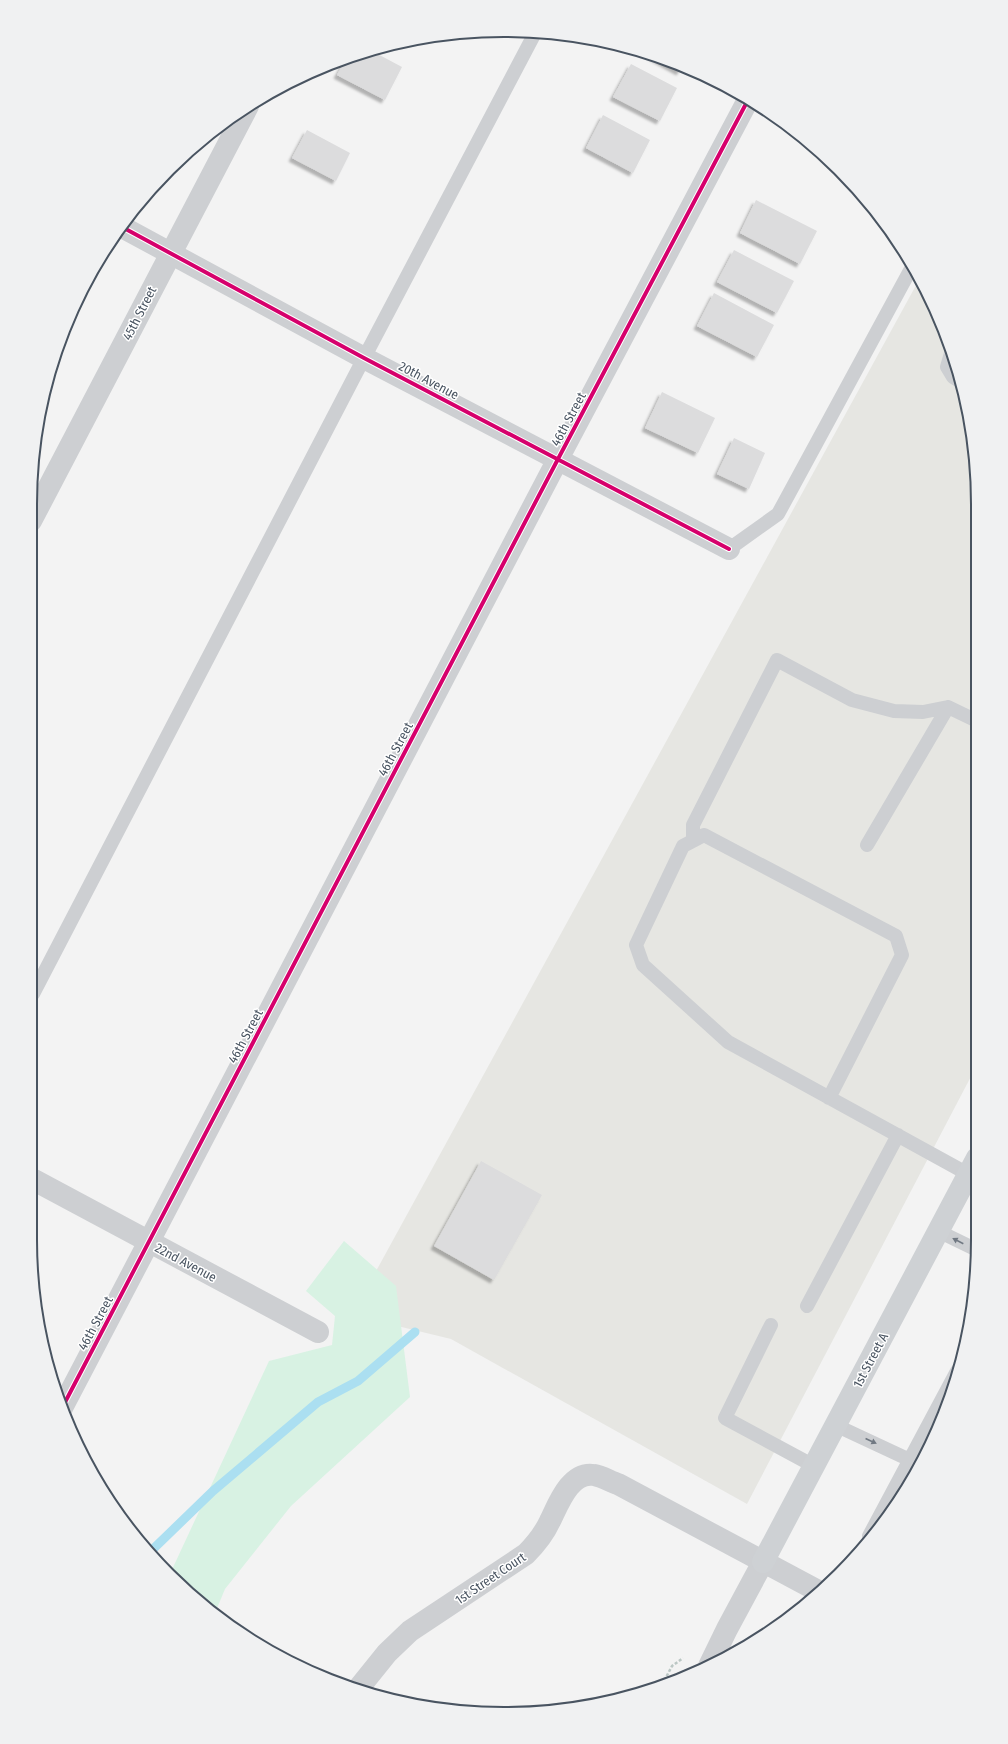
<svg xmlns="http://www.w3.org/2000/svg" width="1008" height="1744" font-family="'Fira Sans Condensed',sans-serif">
  <defs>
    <filter id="shadow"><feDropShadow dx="-3.5" dy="3.5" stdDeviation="1" flood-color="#0004"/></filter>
  </defs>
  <rect width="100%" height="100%" fill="#f3f3f3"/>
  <path fill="#e6e6e2" d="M920 278 953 352 977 473V1065L747 1504 451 1339 352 1315Z"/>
  <path fill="#d8f2e3" d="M344 1241 396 1286 410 1397 291 1506 225 1589 215 1613 169 1576 269 1361 332 1345 335 1316 306 1291Z"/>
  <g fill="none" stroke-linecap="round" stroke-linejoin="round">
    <path stroke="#abdff1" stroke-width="9" d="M149 1553 213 1491 318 1402 358 1381 415 1332"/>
  </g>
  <path fill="#dcdcdd" filter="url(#shadow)" d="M372 51 402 67 385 100 337 75 346 59Z
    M651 56H652L684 65 680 72Z
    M631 64 677 88 660 121 613 97Z
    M603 115 650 140 633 173 586 148Z
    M307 130 350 153 336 181 292 158Z
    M756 200 817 231 800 264 740 233Z
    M734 250 794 281 777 313 717 282Z
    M714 293 774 325 757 357 697 326Z
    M662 392 715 418 698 453 645 428Z
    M734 438 765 453 749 489 717 474Z
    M481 1161 542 1195 494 1280 434 1246Z"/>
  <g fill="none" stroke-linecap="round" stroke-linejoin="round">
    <path stroke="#bbc7c4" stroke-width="2.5" stroke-dasharray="3 2" stroke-linecap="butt" d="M662 1685 672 1666 683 1658"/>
    <path stroke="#cdcfd2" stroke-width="14" d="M952 350 947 367 953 377 958 380
      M729 549 778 514 913 265
      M693 840V825L777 660 852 700 894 711 923 712 948 707 977 721
      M867 845 948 707
      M33 994 364 358 535 33
      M829 1098 902 955 896 936 704 835 683 846 636 945 643 965 728 1042 968 1174
      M938 1231 977 1250
      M807 1306 898 1135
      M771 1325 725 1418 814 1466
      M835 1425 910 1460
      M869 1536 957 1371"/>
    <path stroke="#cdcfd2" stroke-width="22" d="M122 227 364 358 729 549
      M31 521 248 106
      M34 1180 318 1332
      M62 1408 558 459 748 100
      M709 1666 727 1629 763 1562
      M358 1689 387 1653 410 1631 526 1554C536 1544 544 1534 550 1521 558 1505 570 1471 594 1475 602 1476 611 1482 618 1484L820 1592"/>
    <path stroke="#ced1d4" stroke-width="22" d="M763 1562 977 1158"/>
    <g stroke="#fff" stroke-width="6">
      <path id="cycleway" d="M122 227 364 358 729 549
        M62 1408 558 459 748 100"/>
    </g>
    <use href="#cycleway" stroke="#d6006c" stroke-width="4"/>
  </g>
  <defs><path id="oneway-solid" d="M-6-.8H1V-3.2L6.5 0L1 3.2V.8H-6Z"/></defs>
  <g fill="#717983">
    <use href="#oneway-solid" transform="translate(958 1241) rotate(-153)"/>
    <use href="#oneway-solid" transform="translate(871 1441) rotate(25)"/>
  </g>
  <g text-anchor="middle" stroke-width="3" stroke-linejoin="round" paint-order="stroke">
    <g font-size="13" fill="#495461" stroke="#fff">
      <text transform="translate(139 313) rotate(-63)" y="5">45th Street</text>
      <text transform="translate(429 380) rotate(28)" y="5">20th Avenue</text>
      <text transform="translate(568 419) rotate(-62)" y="5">46th Street</text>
      <text transform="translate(395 749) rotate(-62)" y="5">46th Street</text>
      <text transform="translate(245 1036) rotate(-62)" y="5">46th Street</text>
      <text transform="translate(186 1262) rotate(28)" y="5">22nd Avenue</text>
      <text transform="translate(95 1323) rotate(-62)" y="5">46th Street</text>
      <text transform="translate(870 1360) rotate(-62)" y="5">1st Street A</text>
      <text transform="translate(490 1578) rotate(-34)" y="5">1st Street Court</text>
    </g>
  </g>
  <path d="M0 0H1008V1744H0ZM504 37H504A467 467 0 0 1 971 504V1240A467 467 0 0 1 504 1707H504A467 467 0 0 1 37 1240V504A467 467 0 0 1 504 37Z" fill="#f0f1f2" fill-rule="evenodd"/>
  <path fill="none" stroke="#495461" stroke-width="2" d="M504 37H504A467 467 0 0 1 971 504V1240A467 467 0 0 1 504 1707H504A467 467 0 0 1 37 1240V504A467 467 0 0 1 504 37Z"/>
</svg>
